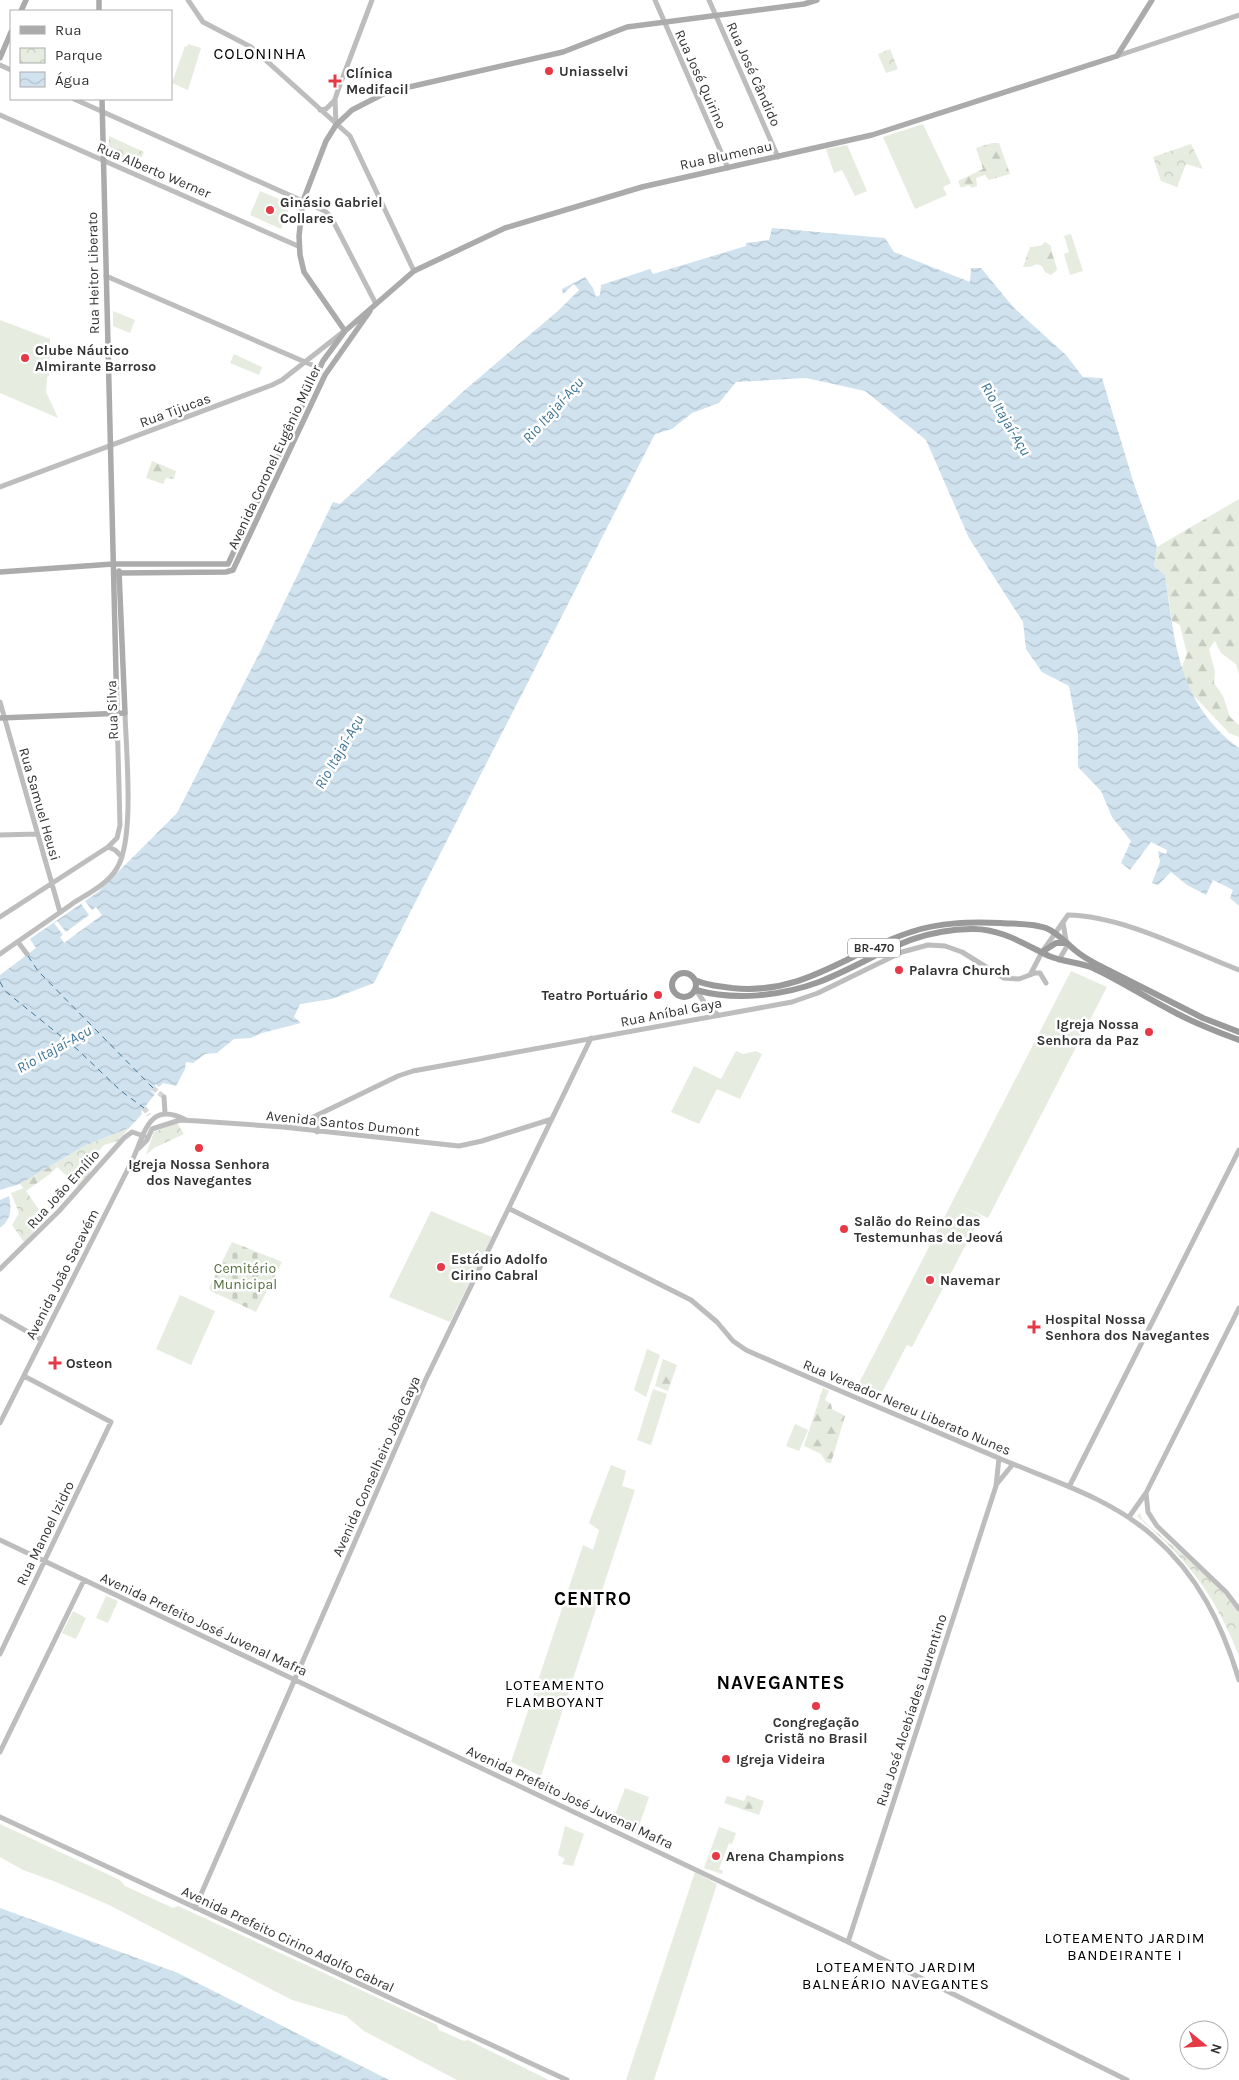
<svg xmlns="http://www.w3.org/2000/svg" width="1239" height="2080" font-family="Karla,sans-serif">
  <defs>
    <pattern id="forest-firs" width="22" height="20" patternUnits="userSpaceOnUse" patternTransform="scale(1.25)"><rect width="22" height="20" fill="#e6ecdf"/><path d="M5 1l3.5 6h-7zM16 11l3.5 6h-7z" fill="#c6cbc0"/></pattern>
    <pattern id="cemetery-stones" width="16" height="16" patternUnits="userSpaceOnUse" patternTransform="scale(1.25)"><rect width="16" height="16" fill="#e6ecdf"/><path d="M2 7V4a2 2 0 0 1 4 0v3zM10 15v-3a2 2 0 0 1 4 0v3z" fill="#c6cbc0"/></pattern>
    <pattern id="park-crowns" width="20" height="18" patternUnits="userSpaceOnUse" patternTransform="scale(1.25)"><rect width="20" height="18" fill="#e6ecdf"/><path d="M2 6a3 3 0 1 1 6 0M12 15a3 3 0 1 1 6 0" fill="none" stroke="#c6cbc0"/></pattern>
    <pattern id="water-waves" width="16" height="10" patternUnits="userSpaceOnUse" patternTransform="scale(1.25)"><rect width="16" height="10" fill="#cfe2ee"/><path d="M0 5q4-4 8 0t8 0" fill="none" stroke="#b2c2cd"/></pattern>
  </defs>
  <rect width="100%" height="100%" fill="#fff"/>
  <path fill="#e6ecdf" d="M188 44 201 48 188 90 172 83 185 46 187 47Z
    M923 124 951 183 943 187 947 195 915 209 883 137Z
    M847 145 867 191 855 196 842 170 834 173 826 149Z
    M260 191 291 204 281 229 250 215Z
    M1071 234 1083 271 1070 275 1064 254 1069 252 1064 236Z
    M113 311 135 320 130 333 113 326Z
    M0 320 50 339 49 376 47 377 46 392 58 418 0 393Z
    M234 354 262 367 259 375 230 363Z
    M1071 971 1107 987 988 1218 962 1206 981 1216 912 1347 907 1345 878 1400 855 1391Z
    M736 1051 743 1054 756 1051 762 1054 740 1099 717 1089 699 1124 671 1112 694 1066 721 1079Z
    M431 1211 492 1237 450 1322 389 1297Z
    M180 1295 215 1311 191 1365 156 1349Z
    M647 1349 660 1355 646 1397 634 1390Z
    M653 1389 667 1394 651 1445 637 1440Z
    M795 1424 808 1430 799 1451 786 1446Z
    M611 1465 626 1471 622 1486 635 1490 541 1776 511 1762 583 1545 593 1550 599 1530 589 1523Z
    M106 1596 118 1601 108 1623 96 1618Z
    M73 1611 86 1618 76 1639 62 1633Z
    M625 1788 649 1797 636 1834 612 1823Z
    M0 1824 120 1880 125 1886 173 1908 178 1906 437 2025 439 2030 464 2041 468 2040 549 2080H457L364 2031 346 2016 292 2000 109 1905 56 1882 23 1870 0 1857Z
    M565 1826 584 1834 573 1866 562 1864 565 1859 558 1855Z
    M719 1827 736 1833 732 1844 729 1843 719 1869 723 1871 722 1874 704 1868Z
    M695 1872 717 1884 654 2080H626Z"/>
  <path fill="url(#forest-firs)" d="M992 143H999L1010 174 989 180 985 175 976 178 977 186 972 188 969 185 961 188 958 181 983 169 976 148Z
    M1045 242 1051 246C1051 255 1056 261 1057 270L1051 275 1045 272 1042 266 1037 264 1030 267H1023L1030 247 1041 246Z
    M152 461 176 471 174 479 166 478 163 484 146 478Z
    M1239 499V674L1236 664 1221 653 1215 641 1209 649 1215 672 1214 683 1223 696 1230 717 1239 725V737L1229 733 1192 694 1181 669 1187 654 1180 625 1172 621 1165 575 1154 566 1157 547Z
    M56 1163 57 1167 50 1174 26 1191 20 1184Z
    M663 1359 677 1365 668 1391 655 1386Z
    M823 1388 829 1391 825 1400 831 1404 832 1409 845 1416 831 1463 826 1462 821 1454 804 1446Z
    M747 1795 764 1801 759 1815 724 1803 727 1796 744 1801Z"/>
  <path fill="url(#cemetery-stones)" d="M232 1242 282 1262 256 1312 211 1291 209 1288Z"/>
  <path fill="url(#park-crowns)" d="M890 49 898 69 886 73 878 54Z
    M109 136 144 152 136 170 108 158Z
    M1191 144 1203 169 1186 164 1177 187 1161 181 1153 157Z
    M177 1123 184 1134 154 1148 146 1155 154 1132Z
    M129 1128 118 1141 104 1145 92 1159 89 1175 79 1187 57 1167 56 1163 86 1145Z
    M24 1188 46 1220 24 1242 12 1225 19 1213 11 1193Z
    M1140 1513 1142 1519 1147 1524 1210 1578 1239 1612V1656C1214 1593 1188 1560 1137 1516Z"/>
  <path fill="url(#water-waves)" d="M772 228 885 238 894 252 970 282 971 268H981L1014 308 1066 355 1083 377 1102 378 1134 484 1157 547 1154 566 1165 575C1175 643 1178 703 1239 748V906L1230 898 1233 890 1213 880 1206 895 1187 885 1171 872 1158 885 1152 883 1160 862 1158 851 1166 854 1167 850 1151 842 1130 870 1121 863 1131 841 1112 817 1101 791 1078 767V734L1069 686 1042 672 1026 649 1023 622 969 538 926 440 865 391 806 378 736 382 719 403 692 413 672 429 655 434 374 983 332 999 300 1004 294 1017 301 1023 262 1033 251 1038 234 1039 217 1053 205 1054 193 1063 186 1062 185 1069 176 1086 163 1083 159 1087 156 1084 151 1091 155 1094 141 1112 142 1114 129 1128 86 1145 20 1184 0 1190V975L36 948 30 939 98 892 177 813 261 650 333 502 340 504 466 389 559 310 579 290 574 284 563 294 562 289 585 277 593 288 596 297 600 295 601 285 650 269 653 274 746 246V243L769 240Z
    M9 1196C12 1209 11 1220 0 1228V1200Z
    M0 1908 178 1973 389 2080H0Z"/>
  <path fill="#fff" d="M85 901 92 910 96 907 102 915 64 943 60 937 63 935 54 923 57 921 66 932 89 915 81 904Z"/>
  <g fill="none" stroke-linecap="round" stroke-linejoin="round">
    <path stroke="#3f7597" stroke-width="1" stroke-dasharray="6 5" stroke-linecap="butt" d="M28 956 38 971 153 1088
      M0 982 5 991 78 1050 121 1091 144 1108"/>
    <path stroke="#d6d6d6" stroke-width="5" stroke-dasharray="5 2.5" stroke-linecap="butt" d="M153 1088 164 1097
      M144 1108 149 1115"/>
    <path stroke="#bdbdbd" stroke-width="5" d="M188 0 203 22 251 47 350 136 414 271
      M655 0 728 168
      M709 0 778 157
      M1117 56 1239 15
      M0 65 11 70
      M74 99 325 211 331 217 376 304
      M320 110 326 109 335 100
      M0 115 298 246
      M336 125 335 99 338 90 372 0
      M106 276 319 368
      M0 487 272 385 282 380 343 332
      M0 702 60 912
      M0 835 37 834
      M108 847 115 850 122 857
      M0 917 108 847 117 838 120 825 117 714
      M18 942 27 954
      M0 954C24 937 48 921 72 904 87 894 108 884 117 868 135 839 126 750 125 713
      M1059 960 1067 946 1063 923
      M1030 975 1042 952 1068 915C1123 916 1187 950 1239 970
      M696 990 704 1002 718 1015
      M164 1097 165 1113
      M283 1127 303 1122 398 1076 413 1071 792 1002 818 993 902 952 928 945 945 946 962 952 1004 978 1019 979 1035 973H1040L1046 983
      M317 1132 318 1115
      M139 1148 147 1140 152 1129 180 1120 198 1121 283 1127 459 1146 482 1141 552 1119
      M510 1209 691 1300 717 1322 733 1341 746 1350C831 1388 916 1423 1001 1459 1053 1481 1110 1498 1153 1536 1198 1575 1222 1624 1239 1680
      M0 1269 59 1211 124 1138 132 1132 144 1136
      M0 1316 42 1340
      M0 1423 132 1161C145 1134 148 1100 186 1120
      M996 1485 1013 1464
      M1069 1487 1239 1150
      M1146 1493 1148 1512 1157 1526 1226 1592 1239 1609
      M1129 1517 1146 1493 1239 1308
      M0 1540 848 1942 1127 2080
      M0 1654 111 1422 24 1376
      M0 1752 84 1580
      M0 1817 567 2080
      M195 1908 425 1381 591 1038
      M848 1942 996 1486 999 1458"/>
    <path stroke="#ababab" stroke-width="5.5" d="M99 0V11
      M21 11 26 0
      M0 58 11 32
      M102 99 117 714
      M345 331 304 272 300 255 299 236 303 201 326 141 336 125 352 110 387 92 563 52 627 27 804 4 817 0
      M0 572 113 564H228L323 361 345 331 414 271 505 228 642 187 872 135 1117 56 1152 0
      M120 573 226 572 233 570 325 375 370 311
      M0 718 125 713 119 571"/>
    <path stroke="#9a9a9a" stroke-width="6" d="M1042 952 1056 943H1067
      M672 985a12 12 0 1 1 24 0a12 12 0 1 1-24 0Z
      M695 980C707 986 720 986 732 988 803 996 848 952 911 932 940 922 970 922 1001 923 1015 924 1033 923 1046 928 1058 933 1066 943 1076 951 1083 957 1091 961 1098 965L1203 1018 1239 1032
      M696 990C735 1001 781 996 819 982 875 960 907 930 971 929 1000 928 1024 944 1049 956 1063 962 1079 962 1093 968 1121 981 1148 999 1176 1013 1196 1024 1218 1032 1239 1040"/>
  </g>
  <g fill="#e63946" stroke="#fff" stroke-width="2">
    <circle cx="549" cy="71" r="5"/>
    <path d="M332.5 73.5h5v5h5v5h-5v5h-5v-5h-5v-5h5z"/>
    <circle cx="270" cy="210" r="5"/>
    <circle cx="25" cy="358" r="5"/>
    <circle cx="899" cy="970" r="5"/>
    <circle cx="658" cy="995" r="5"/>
    <circle cx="1149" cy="1032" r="5"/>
    <circle cx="199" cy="1148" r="5"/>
    <circle cx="844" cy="1229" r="5"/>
    <circle cx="441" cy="1267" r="5"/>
    <circle cx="930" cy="1280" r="5"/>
    <path d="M1031.5 1319.5h5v5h5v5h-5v5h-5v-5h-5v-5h5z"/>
    <path d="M52.5 1355.5h5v5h5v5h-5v5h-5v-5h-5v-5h5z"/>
    <circle cx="816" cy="1706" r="5"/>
    <circle cx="726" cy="1759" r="5"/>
    <circle cx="716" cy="1856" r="5"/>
  </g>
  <g text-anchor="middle" stroke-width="5" stroke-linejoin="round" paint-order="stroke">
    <rect fill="#fff" stroke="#707070" stroke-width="1" x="848" y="938.5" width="52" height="19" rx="4"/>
    <g font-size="12" font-weight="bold" fill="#333">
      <text x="874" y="952">BR-470</text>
    </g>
    <g font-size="14" font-weight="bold" fill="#333" stroke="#fff" text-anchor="start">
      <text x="559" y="76">Uniasselvi</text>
      <text x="346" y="78">Clínica<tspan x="346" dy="16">Medifacil</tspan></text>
      <text x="280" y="207">Ginásio Gabriel<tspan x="280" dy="16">Collares</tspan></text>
      <text x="35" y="355">Clube Náutico<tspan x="35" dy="16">Almirante Barroso</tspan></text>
      <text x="909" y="975">Palavra Church</text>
      <text x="648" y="1000" text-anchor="end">Teatro Portuário</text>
      <text x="1139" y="1029" text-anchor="end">Igreja Nossa<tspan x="1139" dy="16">Senhora da Paz</tspan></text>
      <text x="199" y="1169" text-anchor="middle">Igreja Nossa Senhora<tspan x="199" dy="16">dos Navegantes</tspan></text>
      <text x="854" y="1226">Salão do Reino das<tspan x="854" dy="16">Testemunhas de Jeová</tspan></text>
      <text x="451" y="1264">Estádio Adolfo<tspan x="451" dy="16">Cirino Cabral</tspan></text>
      <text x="940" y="1285">Navemar</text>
      <text x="1045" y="1324">Hospital Nossa<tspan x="1045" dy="16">Senhora dos Navegantes</tspan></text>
      <text x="66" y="1368">Osteon</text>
      <text x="816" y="1727" text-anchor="middle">Congregação<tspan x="816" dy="16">Cristã no Brasil</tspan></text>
      <text x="736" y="1764">Igreja Videira</text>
      <text x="726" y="1861">Arena Champions</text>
    </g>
    <g font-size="14" fill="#333" stroke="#fff">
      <text transform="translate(754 74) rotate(66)" y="5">Rua José Cândido</text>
      <text transform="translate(701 79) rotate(66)" y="5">Rua José Quirino</text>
      <text transform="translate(726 155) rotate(-12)" y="5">Rua Blumenau</text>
      <text transform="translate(154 170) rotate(23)" y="5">Rua Alberto Werner</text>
      <text transform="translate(93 273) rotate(-91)" y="5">Rua Heitor Liberato</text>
      <text transform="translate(175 410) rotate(-20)" y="5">Rua Tijucas</text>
      <text transform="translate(274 457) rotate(-65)" y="5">Avenida Coronel Eugênio Müller</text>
      <text transform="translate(112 710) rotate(-92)" y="5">Rua Silva</text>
      <text transform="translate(40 804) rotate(74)" y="5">Rua Samuel Heusi</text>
      <text transform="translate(671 1012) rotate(-11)" y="5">Rua Aníbal Gaya</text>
      <text transform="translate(343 1123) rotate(6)" y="5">Avenida Santos Dumont</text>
      <text transform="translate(63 1189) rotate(-48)" y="5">Rua João Emílio</text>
      <text transform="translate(62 1274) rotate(-63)" y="5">Avenida João Sacavém</text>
      <text transform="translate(907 1407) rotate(23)" y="5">Rua Vereador Nereu Liberato Nunes</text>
      <text transform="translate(376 1466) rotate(-66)" y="5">Avenida Conselheiro João Gaya</text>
      <text transform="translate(45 1533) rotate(-64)" y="5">Rua Manoel Izidro</text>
      <text transform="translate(204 1624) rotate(25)" y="5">Avenida Prefeito José Juvenal Mafra</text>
      <text transform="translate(911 1710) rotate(-72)" y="5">Rua José Alcebíades Laurentino</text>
      <text transform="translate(570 1797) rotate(25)" y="5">Avenida Prefeito José Juvenal Mafra</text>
      <text transform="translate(288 1939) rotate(25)" y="5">Avenida Prefeito Cirino Adolfo Cabral</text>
    </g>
    <g font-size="14" fill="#56703f" stroke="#fff">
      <text x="245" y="1273">Cemitério<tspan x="245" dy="16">Municipal</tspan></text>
    </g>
    <g font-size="15" font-style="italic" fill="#3f7597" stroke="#fff">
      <text transform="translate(553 410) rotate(-48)" y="5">Rio Itajaí-Açu</text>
      <text transform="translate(1006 419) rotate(59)" y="5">Rio Itajaí-Açu</text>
      <text transform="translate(339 752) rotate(-60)" y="5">Rio Itajaí-Açu</text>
      <text transform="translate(54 1049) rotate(-29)" y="5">Rio Itajaí-Açu</text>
    </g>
    <g font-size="15" letter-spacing="1" fill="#000" stroke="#fff">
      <text x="555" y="1690">LOTEAMENTO<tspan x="555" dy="17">FLAMBOYANT</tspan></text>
      <text x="1125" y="1943">LOTEAMENTO JARDIM<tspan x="1125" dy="17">BANDEIRANTE I</tspan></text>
      <text x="896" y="1972">LOTEAMENTO JARDIM<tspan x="896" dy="17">BALNEÁRIO NAVEGANTES</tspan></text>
    </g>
    <g font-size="16" letter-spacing="1" fill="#000" stroke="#fff">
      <text x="260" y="59">COLONINHA</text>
    </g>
    <g font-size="19" font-weight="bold" letter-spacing="1" fill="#000" stroke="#fff">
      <text x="593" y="1605">CENTRO</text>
      <text x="781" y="1689">NAVEGANTES</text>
    </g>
  </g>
  <rect x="10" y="10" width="162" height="90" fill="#ffffff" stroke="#adadad"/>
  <rect x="20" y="26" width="25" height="8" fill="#ababab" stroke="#adadad"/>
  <text x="55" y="35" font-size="15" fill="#333333">Rua</text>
  <rect x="20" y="48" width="25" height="15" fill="url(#park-crowns)" stroke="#adadad"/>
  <text x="55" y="60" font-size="15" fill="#333333">Parque</text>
  <rect x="20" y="72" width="25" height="15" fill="url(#water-waves)" stroke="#adadad"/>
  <text x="55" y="85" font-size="15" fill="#333333">Água</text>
  <g transform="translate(1204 2045) rotate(108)"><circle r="24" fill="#ffffff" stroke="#adadad"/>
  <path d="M0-4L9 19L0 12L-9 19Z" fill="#e63946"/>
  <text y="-8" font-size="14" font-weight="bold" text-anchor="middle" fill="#333333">N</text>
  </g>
</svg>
